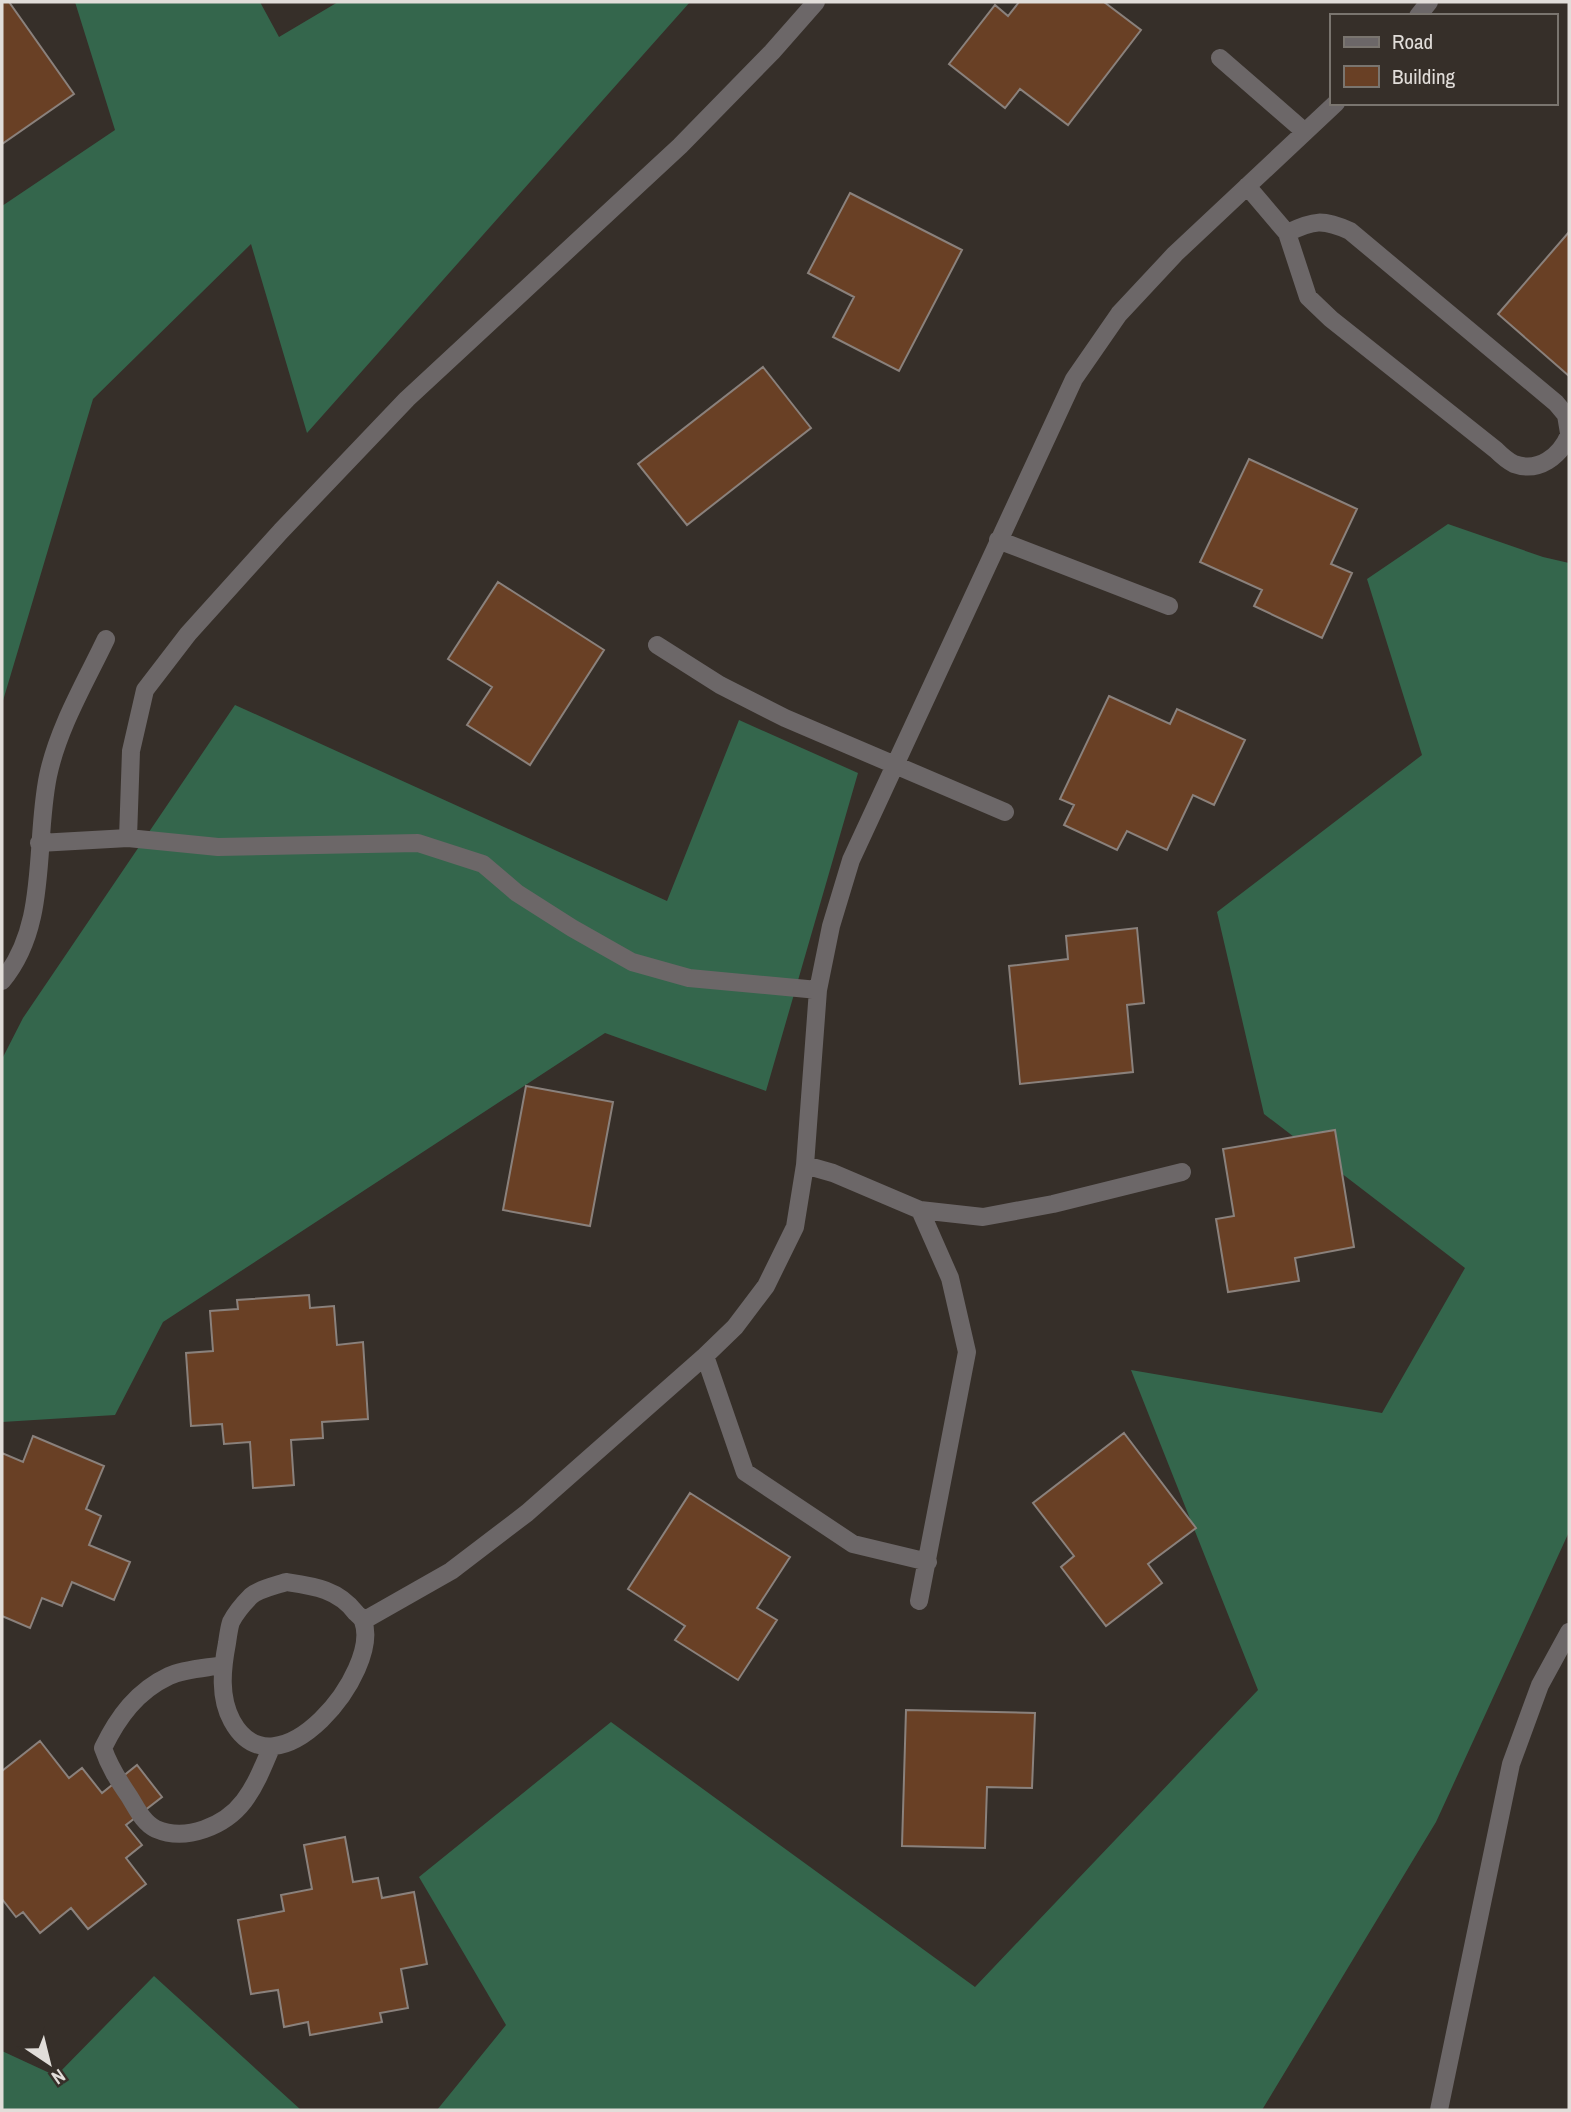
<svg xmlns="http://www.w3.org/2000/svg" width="1571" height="2112" font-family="'Archivo Narrow',sans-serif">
  <rect width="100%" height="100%" fill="#362f29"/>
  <path fill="#34664c" d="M75 2H260L279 37 338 2H690L307 433 251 244 93 399 2 704V206L115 130Z
    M1448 524 1543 557 1569 563V1532L1436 1822 1262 2110H437L506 2025 419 1877 611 1722 975 1987 1258 1690 1131 1370 1382 1413 1465 1268 1264 1114 1217 912 1422 755 1367 579Z
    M235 705 667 901 739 720 858 773 766 1091 605 1033 163 1322 115 1415 2 1422V1059L23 1018Z
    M154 1976 301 2110H2V2051L56 2076Z"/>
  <path fill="#694025" stroke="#8a817c" stroke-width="2" d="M2 2H9L74 94 2 144Z
    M1019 2H1104L1141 30 1068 125 1020 89 1005 108 949 64 995 5 1008 16Z
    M850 193 962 250 899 371 833 337 854 297 808 273Z
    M1569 232V376L1498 314Z
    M763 367 811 428 687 525 638 464Z
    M1249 459 1357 509 1331 564 1352 573 1322 638 1254 606 1262 590 1200 562Z
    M498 582 604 650 530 765 467 725 492 687 448 659Z
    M1109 696 1170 724 1177 709 1245 740 1214 805 1193 795 1167 850 1127 831 1117 850 1064 825 1074 805 1060 799Z
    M1137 928 1144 1003 1127 1005 1133 1072 1020 1084 1009 966 1068 959 1066 936Z
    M526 1086 613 1102 590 1226 503 1210Z
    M1335 1130 1354 1247 1295 1258 1299 1281 1228 1292 1216 1219 1234 1216 1223 1149Z
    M309 1295 310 1308 334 1306 337 1345 363 1342 368 1419 322 1422 323 1438 291 1440 294 1485 253 1488 250 1442 224 1444 222 1424 191 1426 186 1353 213 1351 210 1311 238 1309 237 1300Z
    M1124 1433 1196 1528 1148 1564 1162 1583 1106 1626 1061 1567 1074 1556 1033 1503Z
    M33 1436 104 1466 86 1509 101 1516 89 1545 130 1562 114 1600 72 1582 62 1606 42 1598 30 1628 2 1616V1453L23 1462Z
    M690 1493 790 1557 757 1608 777 1620 738 1680 675 1640 685 1626 628 1589Z
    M906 1710 1035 1713 1032 1788 987 1787 985 1848 902 1846Z
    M40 1741 69 1778 82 1768 102 1793 137 1765 162 1797 126 1825 142 1845 126 1858 146 1884 88 1929 71 1908 40 1933 23 1912 16 1917 2 1899V1771Z
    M345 1837 353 1882 378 1878 382 1898 414 1892 427 1964 401 1969 408 2008 380 2013 382 2022 310 2035 308 2022 284 2027 278 1990 251 1994 238 1920 284 1911 281 1895 312 1889 304 1845Z"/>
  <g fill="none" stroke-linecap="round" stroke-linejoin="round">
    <path stroke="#6c6768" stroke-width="18" d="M1418 16 1429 2
      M1220 58 1305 132
      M1247 186 1287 233 1308 297 1331 319 1496 450C1501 455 1508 461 1514 464 1539 473 1560 456 1569 435
      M1287 233C1314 220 1323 219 1350 231L1556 403 1566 415 1569 433
      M998 540 1169 606
      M657 645 720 685 785 718 1005 812
      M128 838 131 751 145 690 188 634 281 531 407 399 680 146 772 52 816 2
      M39 843 128 838 218 847 418 843 483 864 517 893 572 928 632 962 689 978 818 990
      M2 981C49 925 34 844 48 776 58 728 85 683 106 639
      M805 1165 833 1173 920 1210 950 1278 967 1352 919 1601
      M920 1210 983 1217 1053 1204 1182 1172
      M705 1356 745 1472 853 1544 928 1562
      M286 1582C313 1586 338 1589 356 1613 359 1616 362 1618 363 1621 382 1671 276 1801 232 1721 219 1697 222 1669 227 1643 228 1636 229 1628 231 1622 235 1614 245 1602 251 1596 259 1589 275 1586 286 1582Z
      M363 1621 451 1571 527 1513 705 1356 735 1327 766 1286 795 1227 805 1165 818 990 831 926 851 860 1074 379 1119 314 1175 254 1336 103
      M223 1665C206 1668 184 1669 169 1676 137 1691 118 1717 103 1748 109 1766 118 1780 129 1796 136 1807 143 1823 156 1829 186 1842 225 1826 244 1801 256 1785 263 1767 271 1748
      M1439 2110 1511 1764 1540 1685 1569 1632"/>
  </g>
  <rect width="1571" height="2112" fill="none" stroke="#e1ddd9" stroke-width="7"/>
  <rect x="1330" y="14" width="228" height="91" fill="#362f29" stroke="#7a756f" stroke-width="2"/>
  <rect x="1344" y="37" width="35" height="10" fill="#6c6768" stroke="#7a756f" stroke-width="2"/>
  <text x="1392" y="49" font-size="21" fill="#e1ddd9">Road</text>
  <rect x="1344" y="66" width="35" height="21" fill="#694025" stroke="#7a756f" stroke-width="2"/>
  <text x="1392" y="84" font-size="21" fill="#e1ddd9">Building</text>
  <g transform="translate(49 2063) rotate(145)" stroke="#362f29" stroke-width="5" paint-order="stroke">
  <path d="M0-5L12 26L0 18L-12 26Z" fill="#e1ddd9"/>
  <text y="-10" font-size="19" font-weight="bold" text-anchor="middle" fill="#e1ddd9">N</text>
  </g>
</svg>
